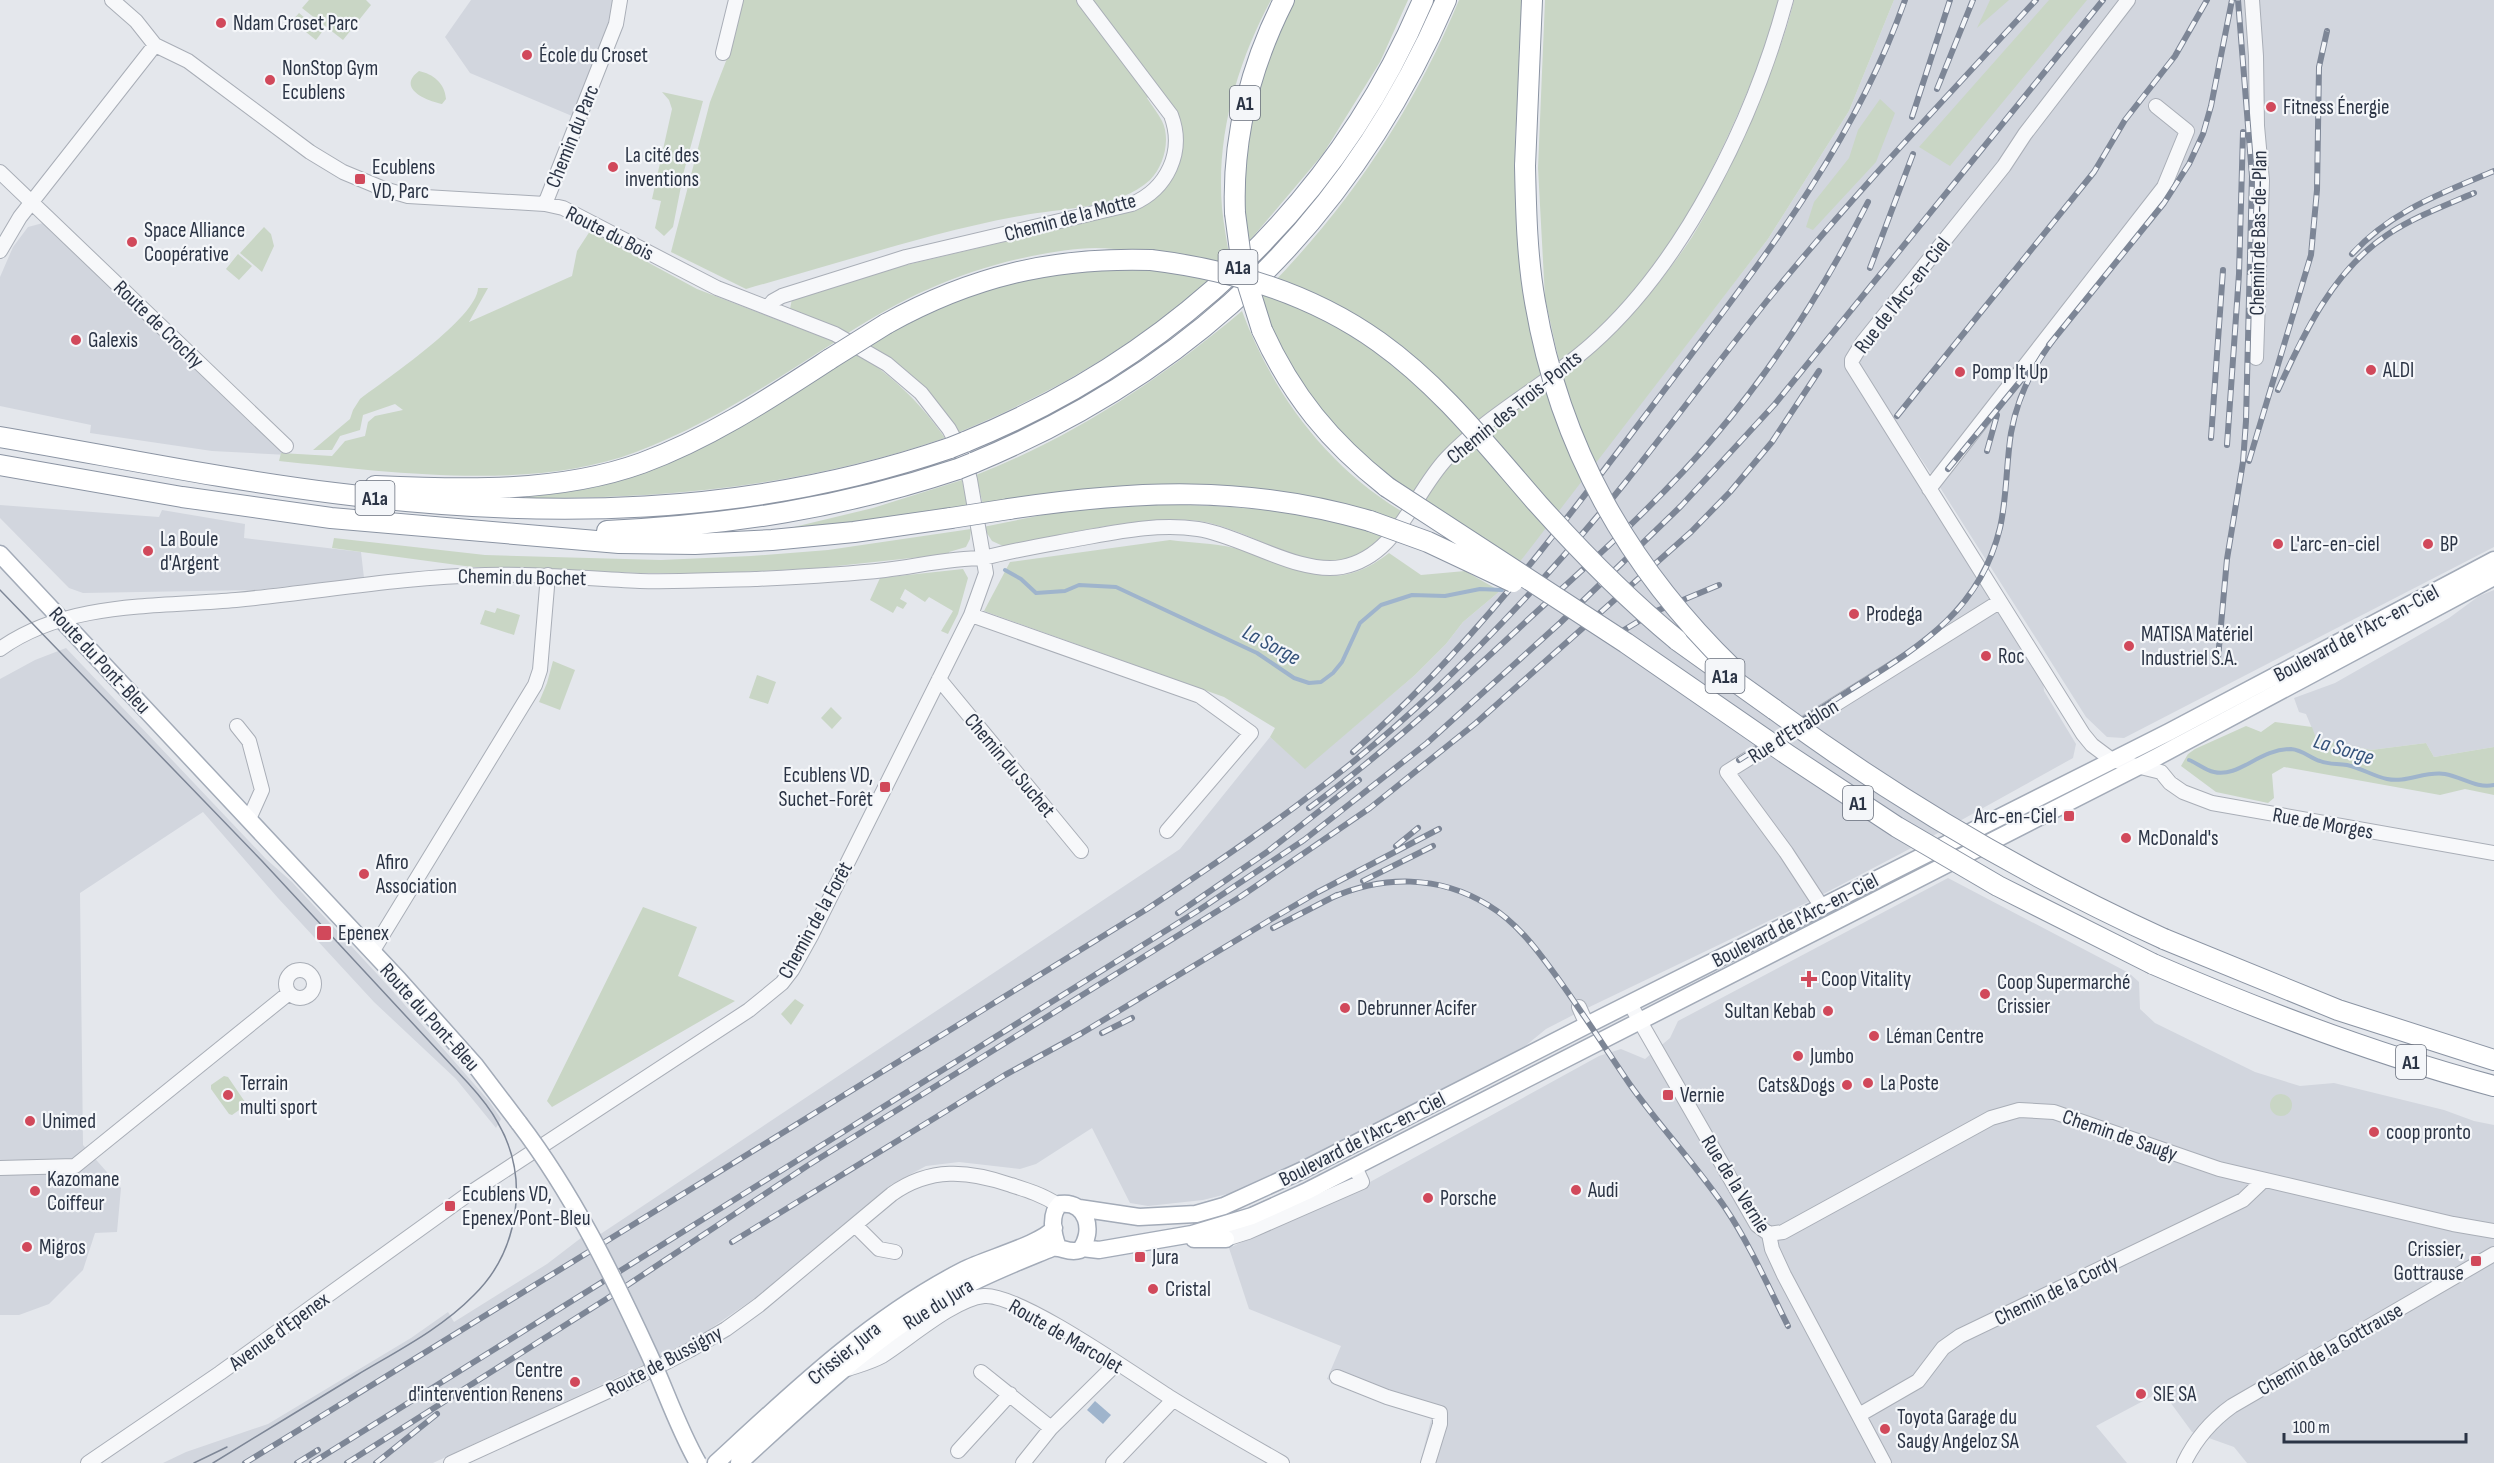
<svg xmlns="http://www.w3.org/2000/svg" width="2494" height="1463" font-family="'Sofia Sans Condensed',sans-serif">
  <rect width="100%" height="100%" fill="#e4e7ec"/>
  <path fill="#d2d6de" d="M471 0H613L611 20 572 116 470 73 445 37Z
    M1894 0H2494V547L2124 738 2107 737 2086 717 1934 478 1847 349 1916 480 2043 681 2044 691 2076 744 2073 758 1902 853 1806 903 1579 1012 1546 1029 1524 1047 1290 1167 1231 1193 1203 1200 1148 1206 1130 1203 1092 1128 1036 1164 1020 1169 959 1162 926 1166 892 1184 761 1294 685 1346 433 1463H163L186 1452 268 1424 411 1338 448 1312 454 1322 547 1264 594 1228 599 1235 1180 849 1270 737 1305 768 1415 675 1446 644 1463 622 1500 591 1535 540 1768 239 1849 111Z
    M43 223 50 227 288 455 212 451 90 433 91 425 0 406V277L13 247 28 227Z
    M0 505 159 517 162 510 245 524 244 538 361 552 364 578 255 590 83 593 69 588 0 518Z
    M2494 590V747L2434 757 2426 743 2371 750 2316 738 2306 714 2299 712 2294 698 2335 683 2449 618 2479 596Z
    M66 648 266 859 292 882 390 988 489 1101 501 1119 496 1128 456 1079 374 1002 278 898 203 812 80 893 83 1145 121 1188 117 1232 95 1233 83 1270 49 1304 19 1315H0V679L35 660Z
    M1948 878 2129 973 2139 982 2140 1009 2155 1023 2255 1072 2300 1086 2334 1083 2444 1110 2474 1121 2494 1125V1463H2247L2234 1447 2192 1432 2162 1391 2096 1426 2127 1463H1420L1432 1416 1327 1379 1341 1346 1249 1309 1229 1248 1350 1193 1599 1056 1621 1049 1645 1059 1670 1038 1678 1021Z"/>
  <path fill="#c9d6c5" d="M309 0H366L371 5 343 40 302 8Z
    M744 0H1271C1237 63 1216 136 1222 208 1224 228 1228 247 1231 267 1192 261 1153 252 1114 249 1086 246 1059 251 1032 256 963 270 908 295 848 333L790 309 792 299 885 270 1129 212 1179 161 1182 141 1157 89 1147 98C1152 106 1158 113 1162 121 1171 139 1164 166 1150 180 1119 209 1059 208 1020 216 991 221 963 228 935 235 872 252 809 271 746 289L671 252 710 102 728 56 740 5Z
    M1294 0H1408L1380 62 1323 154 1246 245C1244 217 1241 189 1244 162 1249 105 1269 51 1294 0Z
    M1459 0H1523L1515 141 1519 228 1543 377 1413 496C1384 473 1354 452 1330 424 1297 387 1275 343 1259 297 1345 212 1413 112 1459 0Z
    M1545 0H1778L1779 5C1761 63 1737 119 1710 173 1694 206 1677 239 1655 268 1627 304 1593 335 1560 366L1545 298 1538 168Z
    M1794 0H1894L1849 111 1768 239 1519 563 1423 502C1455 441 1519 413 1571 371 1616 334 1660 286 1692 237 1718 195 1739 148 1758 102 1772 69 1786 35 1794 0Z
    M1990 0H2009L1977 28Z
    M2049 0H2087L1950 166 1919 147Z
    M299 13 322 32 316 40 292 21Z
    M419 71C433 74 445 83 446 99L442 104C426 101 396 88 419 71Z
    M662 92 703 101 684 171 673 227 664 236 655 228 661 201 652 199 672 109 669 100Z
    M1880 99 1895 113 1876 162 1813 230 1806 227 1814 202 1849 158 1858 130Z
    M264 227 271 234 274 246 262 272 240 253Z
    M590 231 697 289 835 342C770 383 708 425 636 452 531 492 389 472 279 461L281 453 332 456 345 441 365 436 368 422 375 416 403 410 395 404 363 415 360 430 340 436 332 450H313L350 419 353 410 360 399C386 379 477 318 478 288H488L469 322 572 276 577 251Z
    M238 254 252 266 239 280 226 269Z
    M1084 269 1152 270 1212 277C1137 345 1051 394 957 433 936 395 907 366 868 344L892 329 975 291Z
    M1242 311C1273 394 1326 465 1401 511L1395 521C1326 498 1256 485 1184 484 1117 484 1049 495 983 505L976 475C1075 436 1161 379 1242 311Z
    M856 352C892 376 920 402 945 438 806 485 673 499 526 498V495L574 490Z
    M962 480 968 507 794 530V527L873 508Z
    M1136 504C1223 505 1301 507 1386 535 1323 600 1257 523 1189 520 1126 518 1064 535 1003 546L992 541 983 527 1057 512Z
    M971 529 970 539 966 547 949 552V554L818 568 724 573H640L472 567 332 548 334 538 485 555 661 560 751 556 828 550Z
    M1170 540C1191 543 1213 543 1234 548 1295 562 1329 600 1389 553L1421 575 1465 571 1500 591 1463 622 1446 644 1415 675 1305 769 1270 737 1275 728 1224 697 984 611 1010 562Z
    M963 569 968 578 958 614 948 634 941 631 953 611 929 597 925 602 905 589 900 599 907 603 903 609 897 606 893 613 870 600 880 578Z
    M497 608 520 615 514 635 480 624 485 610 495 613Z
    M553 661 575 670 560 710 539 702 547 683Z
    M757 675 776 682 768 704 749 698Z
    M831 707 842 718 832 729 821 718Z
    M2275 722 2312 727 2316 738 2371 750 2426 743 2434 757 2494 747V795L2465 789 2440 795 2284 767 2272 774 2274 798 2268 803 2216 792 2181 766 2188 754 2195 749 2246 726 2261 732Z
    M643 907 697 927 678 976 735 1001 552 1107 547 1101Z
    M795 999 804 1005 791 1025 781 1014Z
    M224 1076 228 1077 245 1102V1106L232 1115 229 1114 211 1089V1085Z
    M2270 1105a11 11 0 1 1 22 0a11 11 0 1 1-22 0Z"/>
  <path fill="#9fb4cc" d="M1095 1401 1111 1415 1103 1424 1087 1410Z"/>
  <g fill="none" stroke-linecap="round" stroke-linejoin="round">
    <path stroke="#9fb4cc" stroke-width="4" d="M1005 570 1021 579 1036 593 1065 591 1079 585 1116 587 1257 653 1294 678 1309 683 1321 682 1333 673 1342 662 1360 623 1381 605 1412 595 1445 596 1480 589 1502 590
      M2189 760C2197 763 2205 770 2214 772 2239 778 2259 749 2291 749 2303 750 2310 758 2320 761 2330 765 2338 763 2347 765 2361 768 2373 776 2387 779 2407 783 2424 771 2445 774 2462 777 2477 789 2494 785"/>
    <g stroke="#a9aeb7" stroke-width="16">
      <path id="minor" d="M2128 0 2025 134 2004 166 1863 342 1852 360V365L2083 734 2092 745 2112 760 2161 772 2170 783 2183 792 2212 803 2494 853
        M2252 0 2256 56 2257 126 2262 181 2256 358
        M723 53 736 0
        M0 172 286 446
        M545 204 616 24 620 0
        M0 251 20 217 155 45
        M768 307 773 301 782 296 906 257 1132 204C1167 189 1185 152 1171 115L1084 0
        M1929 489 2164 187 2187 131 2156 106
        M971 615 1200 696 1251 733 1167 831
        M0 649C66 601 158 607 236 600 319 592 402 577 485 575 537 573 588 579 640 581 678 582 717 580 755 579 798 577 842 575 885 570 918 566 950 558 984 558 1014 550 1045 545 1077 539 1117 532 1157 523 1198 529 1243 536 1298 575 1342 567 1398 556 1412 495 1447 458 1489 414 1546 385 1591 345 1685 262 1754 119 1786 0
        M939 679 1081 851
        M237 726 249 741 262 790 249 819
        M1822 907 1786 852 1727 772 1999 602
        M372 952 535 685 540 670 548 575
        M286 984a14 14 0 1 1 28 0a14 14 0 1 1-28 0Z
        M1630 1004 1757 1225 1769 1234 1772 1249 1784 1275 1884 1463
        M1579 1007 1587 1025
        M0 1168 75 1166 289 993
        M855 1225 879 1249 895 1252
        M1769 1234 1783 1232 1991 1118 2019 1110 2054 1112 2219 1169 2453 1224 2494 1231
        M1226 1239 1248 1232 1362 1182 1355 1167
        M848 1369C859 1365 871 1362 882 1356 909 1339 954 1299 984 1296 1019 1293 1136 1376 1171 1398 1208 1421 1245 1442 1282 1463
        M981 1372 1051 1428
        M1337 1377 1387 1397 1440 1413V1424L1428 1463
        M1859 1415 1918 1381 1943 1348 1960 1336 2243 1200 2264 1180
        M958 1451 1010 1394
        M88 1463 220 1373 467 1195 749 1010 782 983 792 970 812 934 971 615 986 573 970 480 963 455 949 429 921 393 887 364 835 334 717 288 563 208 545 204 408 196 384 189 343 172 310 152 188 61 155 45 136 21 112 0
        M451 1463 628 1382 690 1350 726 1329 759 1305 892 1194C930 1167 968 1170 1011 1185 1027 1190 1043 1195 1058 1205
        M1023 1463 1051 1428 1116 1364
        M1113 1463 1173 1400
        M2184 1463C2195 1440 2211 1421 2232 1406L2494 1254"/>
    </g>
    <g stroke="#a3abb8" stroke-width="19">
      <path id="major" d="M0 554 399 980 475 1065 519 1123
        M1079 1208 1139 1217 1196 1214 1224 1206 1303 1170 1587 1025 2169 732 2494 560
        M1194 1239H1226
        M1082 1248 1099 1250 1192 1234 1252 1216 1305 1192 2157 757 2494 577
        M716 1463C792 1393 871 1317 964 1270 985 1259 1042 1244 1054 1228
        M739 1463C805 1403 873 1337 952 1293 984 1275 1018 1262 1052 1248 1062 1246 1068 1254 1080 1250 1095 1232 1087 1200 1060 1204 1049 1214 1053 1235 1058 1247"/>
    </g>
    <g stroke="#8b94a3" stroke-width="22">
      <path id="highway" d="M1525 166 1532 0
        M1235 213C1232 137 1250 67 1284 0
        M886 324C972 276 1054 257 1151 260
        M1262 330C1292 396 1330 442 1387 487
        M0 437C111 456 222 479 334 493 544 520 748 517 950 448
        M965 442C1169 359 1336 206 1423 0
        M973 463C1194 371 1351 220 1446 0
        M0 465 182 497 331 518 619 543 695 544 772 540 854 532 951 518
        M375 486C463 490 559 493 642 463 710 438 770 398 830 359
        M1009 509C1134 490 1247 485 1370 521
        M607 531C729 525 842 508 958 469
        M1677 640 1775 710
        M2164 939 2338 1010 2494 1060
        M2153 964C2264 1012 2377 1055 2494 1086"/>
    </g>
    <use href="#minor" stroke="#f7f8fa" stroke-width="14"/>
    <use href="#major" stroke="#fff" stroke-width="16"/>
    <use href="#highway" stroke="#fff" stroke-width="20"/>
    <path stroke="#7d8696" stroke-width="1.5" d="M0 590 262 861 468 1083C479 1095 490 1108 498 1123 530 1178 519 1251 474 1295 441 1329 397 1351 357 1375 309 1404 261 1434 213 1463
      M194 1463 227 1447"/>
    <g stroke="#7d8696" stroke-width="6">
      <path id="rail" d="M1937 89 1973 0
        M1912 117 1950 0
        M2352 254C2391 211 2442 193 2494 171
        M1870 268 1913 154
        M2049 345 2164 203 2189 164 2203 134 2211 106 2232 0
        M2278 390C2304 333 2333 271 2387 235 2414 217 2444 206 2474 193
        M1897 416 2094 172 2125 120 2175 56 2207 0
        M2211 438 2223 270
        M2227 445 2239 274 2243 132
        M1987 451 1997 415
        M2249 461 2311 255 2317 190 2319 67 2327 31
        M1948 469 2027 373
        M1609 639 1654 612 1719 585
        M2218 658 2227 559 2243 462 2246 421 2252 176 2238 0
        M1353 752C1476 644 1571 514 1669 384 1760 263 1854 145 1905 0
        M1739 760C1775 737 1811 715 1847 692 1915 649 1979 614 2000 528 2007 497 2006 465 2011 433 2017 399 2033 366 2054 339
        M1309 808C1388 750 1460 683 1532 616 1595 558 1659 502 1714 437 1775 366 1825 287 1868 202
        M1396 846 1418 828
        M1363 881 1433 846
        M1331 898C1383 875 1439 875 1488 905 1516 922 1535 947 1554 973 1581 1010 1605 1048 1631 1086 1661 1128 1697 1166 1726 1209 1750 1245 1768 1286 1788 1326
        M1178 913 1267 852 1359 780
        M1273 928 1337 895
        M1102 1033 1132 1018
        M732 1242 1005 1075 1082 1033 1270 920 1316 893 1439 829
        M245 1463 1147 909C1247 843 1346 775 1433 692 1501 627 1565 557 1624 484 1672 424 1718 362 1766 302 1851 197 1945 99 2036 0
        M297 1463 318 1450
        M312 1463 1199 910 1304 840 1427 743 1560 623 1681 506 1775 404 2103 0
        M347 1463 608 1298 807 1166 1240 897 1370 808 1476 723 1691 532 1730 492 1772 442 1819 371
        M376 1463 437 1414"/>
    </g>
    <use href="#rail" stroke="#f4f6f9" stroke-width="4" stroke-dasharray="11" stroke-linecap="butt"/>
    <g stroke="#a3abb8" stroke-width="19" stroke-linecap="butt">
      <path id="major-bridge" d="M519 1123C573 1194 612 1274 649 1354 666 1391 678 1428 698 1463"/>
    </g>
    <g stroke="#8b94a3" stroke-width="22" stroke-linecap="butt">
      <path id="highway-bridge" d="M1525 166C1526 212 1527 257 1535 302 1560 448 1628 567 1733 669
        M1235 213 1242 266 1262 330
        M1151 260C1233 270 1312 294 1379 342 1442 387 1488 447 1538 504 1581 552 1627 599 1677 640
        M830 359 886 324
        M950 448 965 442
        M958 469 973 463
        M1387 487 1626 643 1788 755 1897 827 1998 886 2153 964
        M951 518 1009 509
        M1370 521 1428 542 1513 582
        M1775 710C1897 800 2026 876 2164 939"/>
    </g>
    <use href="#major-bridge" stroke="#fff" stroke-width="16"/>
    <use href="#highway-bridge" stroke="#fff" stroke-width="20"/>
  </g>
  <g fill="#d1495b" stroke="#f4f6f9" stroke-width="2">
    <circle cx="221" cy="23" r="6"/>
    <circle cx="527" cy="55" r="6"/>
    <circle cx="270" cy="80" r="6"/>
    <circle cx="2271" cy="107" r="6"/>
    <circle cx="613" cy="167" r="6"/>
    <rect x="354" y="173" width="12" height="12" rx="3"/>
    <circle cx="132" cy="242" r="6"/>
    <circle cx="76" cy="340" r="6"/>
    <circle cx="2371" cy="370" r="6"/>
    <circle cx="1960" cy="372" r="6"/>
    <circle cx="2278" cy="544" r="6"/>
    <circle cx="2428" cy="544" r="6"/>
    <circle cx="148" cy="551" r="6"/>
    <circle cx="1854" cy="614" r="6"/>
    <circle cx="2129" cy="646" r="6"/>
    <circle cx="1986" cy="656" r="6"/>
    <rect x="879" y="781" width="12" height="12" rx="3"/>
    <rect x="2063" y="810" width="12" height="12" rx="3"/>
    <circle cx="2126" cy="838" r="6"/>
    <circle cx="364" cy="874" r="6"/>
    <rect x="316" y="925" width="16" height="16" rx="3"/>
    <path d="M1806 970h6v6h6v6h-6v6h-6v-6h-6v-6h6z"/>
    <circle cx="1985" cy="994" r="6"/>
    <circle cx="1345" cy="1008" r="6"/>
    <circle cx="1828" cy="1011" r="6"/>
    <circle cx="1874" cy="1036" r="6"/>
    <circle cx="1798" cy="1056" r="6"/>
    <circle cx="1868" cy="1083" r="6"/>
    <circle cx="1847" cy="1085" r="6"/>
    <circle cx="228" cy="1095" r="6"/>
    <rect x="1662" y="1089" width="12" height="12" rx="3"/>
    <circle cx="30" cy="1121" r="6"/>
    <circle cx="2374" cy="1132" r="6"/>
    <circle cx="1576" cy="1190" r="6"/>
    <circle cx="35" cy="1191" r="6"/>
    <circle cx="1428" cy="1198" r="6"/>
    <rect x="444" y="1200" width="12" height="12" rx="3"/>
    <circle cx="27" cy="1247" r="6"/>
    <rect x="1134" y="1251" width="12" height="12" rx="3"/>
    <rect x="2470" y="1255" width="12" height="12" rx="3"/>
    <circle cx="1153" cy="1289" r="6"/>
    <circle cx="575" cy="1382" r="6"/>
    <circle cx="2141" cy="1394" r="6"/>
    <circle cx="1885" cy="1429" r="6"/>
  </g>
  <g text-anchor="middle" stroke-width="4.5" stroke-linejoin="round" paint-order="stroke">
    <g fill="#f4f6f9" stroke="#676e7b" stroke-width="1.5">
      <rect x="1230" y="86" width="30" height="34" rx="4.5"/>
      <rect x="1218.5" y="250" width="39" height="34" rx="4.5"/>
      <rect x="355.5" y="481" width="39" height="34" rx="4.5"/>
      <rect x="1705.5" y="659" width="39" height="34" rx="4.5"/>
      <rect x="1843" y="786" width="30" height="34" rx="4.5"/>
      <rect x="2396" y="1045" width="30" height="34" rx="4.5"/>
    </g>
    <g font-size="20" font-weight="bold" fill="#2b3445">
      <text x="1245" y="110">A1</text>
      <text x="1238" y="274">A1a</text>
      <text x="375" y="505">A1a</text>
      <text x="1725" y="683">A1a</text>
      <text x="1858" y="810">A1</text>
      <text x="2411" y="1069">A1</text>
    </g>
    <g font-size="21" fill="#2b3445" stroke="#f4f6f9" text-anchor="start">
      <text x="233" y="30">Ndam Croset Parc</text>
      <text x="539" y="62">École du Croset</text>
      <text x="282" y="75">NonStop Gym<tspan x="282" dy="24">Ecublens</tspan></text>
      <text x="2283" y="114">Fitness Énergie</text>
      <text x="625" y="162">La cité des<tspan x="625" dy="24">inventions</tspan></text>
      <text x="372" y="174">Ecublens<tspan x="372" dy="24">VD, Parc</tspan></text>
      <text x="144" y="237">Space Alliance<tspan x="144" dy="24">Coopérative</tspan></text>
      <text x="88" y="347">Galexis</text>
      <text x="2383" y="377">ALDI</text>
      <text x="1972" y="379">Pomp It Up</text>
      <text x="160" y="546">La Boule<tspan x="160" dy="24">d'Argent</tspan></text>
      <text x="2290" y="551">L'arc-en-ciel</text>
      <text x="2440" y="551">BP</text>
      <text x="1866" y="621">Prodega</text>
      <text x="2141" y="641">MATISA Matériel<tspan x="2141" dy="24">Industriel S.A.</tspan></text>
      <text x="1998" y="663">Roc</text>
      <text x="873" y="782" text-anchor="end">Ecublens VD,<tspan x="873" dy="24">Suchet-Forêt</tspan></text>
      <text x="2057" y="823" text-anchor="end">Arc-en-Ciel</text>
      <text x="2138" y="845">McDonald's</text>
      <text x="376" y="869">Afiro<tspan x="376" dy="24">Association</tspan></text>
      <text x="338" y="940">Epenex</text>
      <text x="1821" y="986">Coop Vitality</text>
      <text x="1997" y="989">Coop Supermarché<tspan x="1997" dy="24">Crissier</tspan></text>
      <text x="1357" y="1015">Debrunner Acifer</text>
      <text x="1816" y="1018" text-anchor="end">Sultan Kebab</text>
      <text x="1886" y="1043">Léman Centre</text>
      <text x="1810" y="1063">Jumbo</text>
      <text x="240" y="1090">Terrain<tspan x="240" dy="24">multi sport</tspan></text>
      <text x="1880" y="1090">La Poste</text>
      <text x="1835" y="1092" text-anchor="end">Cats&amp;Dogs</text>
      <text x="1680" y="1102">Vernie</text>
      <text x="42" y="1128">Unimed</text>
      <text x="2386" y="1139">coop pronto</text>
      <text x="47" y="1186">Kazomane<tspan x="47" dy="24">Coiffeur</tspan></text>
      <text x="1588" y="1197">Audi</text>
      <text x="462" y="1201">Ecublens VD,<tspan x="462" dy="24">Epenex/Pont-Bleu</tspan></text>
      <text x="1440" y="1205">Porsche</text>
      <text x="39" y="1254">Migros</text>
      <text x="2464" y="1256" text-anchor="end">Crissier,<tspan x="2464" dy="24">Gottrause</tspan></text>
      <text x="1152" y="1264">Jura</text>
      <text x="1165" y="1296">Cristal</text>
      <text x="563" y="1377" text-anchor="end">Centre<tspan x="563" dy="24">d'intervention Renens</tspan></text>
      <text x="2153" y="1401">SIE SA</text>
      <text x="1897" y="1424">Toyota Garage du<tspan x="1897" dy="24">Saugy Angeloz SA</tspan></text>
    </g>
    <g font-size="21" fill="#2b3445" stroke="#f4f6f9">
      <text transform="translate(572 136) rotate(-68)" y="7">Chemin du Parc</text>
      <text transform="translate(1070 217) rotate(-15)" y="7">Chemin de la Motte</text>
      <text transform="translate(610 233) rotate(27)" y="7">Route du Bois</text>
      <text transform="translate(2258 233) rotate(-89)" y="7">Chemin de Bas-de-Plan</text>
      <text transform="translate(1902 295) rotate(-52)" y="7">Rue de l'Arc-en-Ciel</text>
      <text transform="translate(159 324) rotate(44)" y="7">Route de Crochy</text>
      <text transform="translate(1514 407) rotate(-39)" y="7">Chemin des Trois-Ponts</text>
      <text transform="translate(522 577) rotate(1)" y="7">Chemin du Bochet</text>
      <text transform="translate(2356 633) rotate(-28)" y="7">Boulevard de l'Arc-en-Ciel</text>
      <text transform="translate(100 660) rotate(47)" y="7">Route du Pont-Bleu</text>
      <text transform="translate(1793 731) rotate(-32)" y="7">Rue d'Etrablon</text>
      <text transform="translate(1010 765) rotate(50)" y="7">Chemin du Suchet</text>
      <text transform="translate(2323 823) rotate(10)" y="7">Rue de Morges</text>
      <text transform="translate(815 920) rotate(-61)" y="7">Chemin de la Forêt</text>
      <text transform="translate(1795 920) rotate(-27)" y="7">Boulevard de l'Arc-en-Ciel</text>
      <text transform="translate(430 1017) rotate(48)" y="7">Route du Pont-Bleu</text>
      <text transform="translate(2120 1135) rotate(19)" y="7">Chemin de Saugy</text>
      <text transform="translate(1362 1139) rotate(-27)" y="7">Boulevard de l'Arc-en-Ciel</text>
      <text transform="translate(1736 1184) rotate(58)" y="7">Rue de la Vernie</text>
      <text transform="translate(2056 1290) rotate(-26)" y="7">Chemin de la Cordy</text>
      <text transform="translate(938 1304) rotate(-32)" y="7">Rue du Jura</text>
      <text transform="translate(279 1331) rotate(-36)" y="7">Avenue d'Epenex</text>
      <text transform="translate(1066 1336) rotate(30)" y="7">Route de Marcolet</text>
      <text transform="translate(2330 1349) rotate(-30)" y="7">Chemin de la Gottrause</text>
      <text transform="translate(844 1353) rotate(-39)" y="7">Crissier, Jura</text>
      <text transform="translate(664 1361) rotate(-28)" y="7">Route de Bussigny</text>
    </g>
    <g font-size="22" font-style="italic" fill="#34527a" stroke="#f4f6f9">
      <text transform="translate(1272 644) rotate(28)" y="8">La Sorge</text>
      <text transform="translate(2344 748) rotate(17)" y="8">La Sorge</text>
    </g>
  </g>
  <path d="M2284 1433v9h182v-9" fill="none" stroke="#2b3445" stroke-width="3"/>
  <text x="2293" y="1433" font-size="18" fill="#2b3445" stroke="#f4f6f9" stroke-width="4.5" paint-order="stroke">100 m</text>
</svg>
